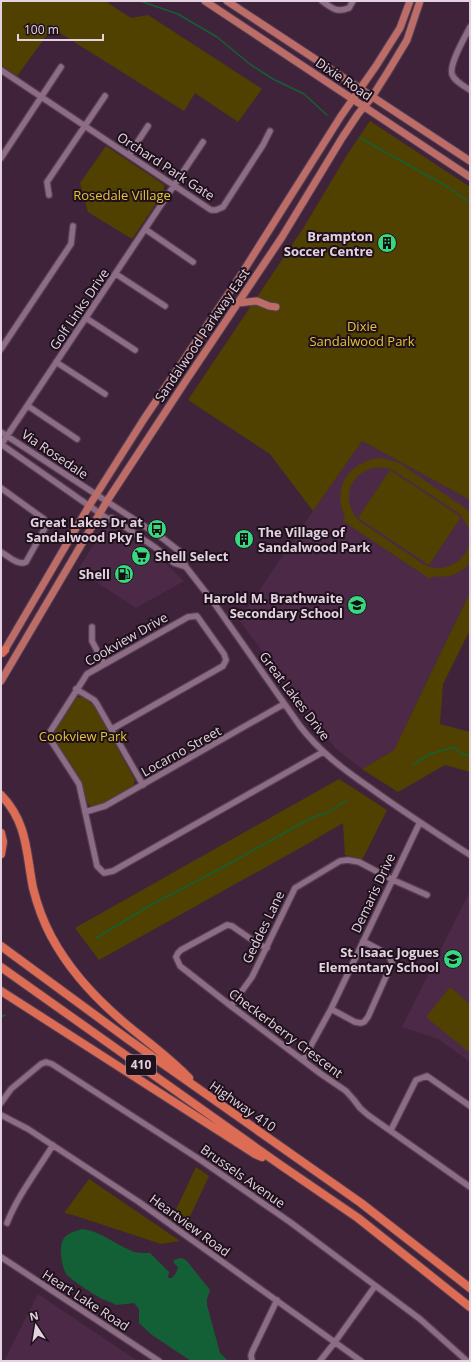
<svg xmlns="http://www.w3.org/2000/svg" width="471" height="1362" font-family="'Open Sans',sans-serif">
  <rect width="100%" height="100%" fill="#3f233a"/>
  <path fill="#4c2946" d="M362 441 470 500V592L394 750 362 769 335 748 239 620 313 511Z
    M106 524 110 525 162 560 184 581 136 608 78 570Z
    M470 891V1062L438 1039 402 1027Z
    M38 1294 138 1361H4Z"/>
  <path fill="#504100" d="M1 1H105L131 18 148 15 262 89 238 122 195 93 184 111 52 28 17 76 1 65Z
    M370 121 470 187V500L362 441 313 511 270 454 188 400 304 227 347 155Z
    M106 146 163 184 164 186V192L132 239 88 212 80 183Z
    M379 458 386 459 399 463 465 508 470 513V537L468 527 460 514 393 470C359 458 334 494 359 521L423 564C443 575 468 562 470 539V563C460 574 447 579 432 576L430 579 343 521 345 517C332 489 348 462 379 458Z
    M390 470 461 517 429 565 358 518Z
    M470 592V630L443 684 440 724 470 732V772L445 765 398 792 362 769 394 750Z
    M79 697 84 698 94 706 135 780 133 786C126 790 100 807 92 806 89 806 89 804 87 802L81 780 53 737 54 732 74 699Z
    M339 779 387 810 362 860 354 857 345 855 343 823 309 843 99 960 75 928Z
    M450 987 470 1004V1053L426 1017Z
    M196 1167 209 1176 186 1225 173 1216Z
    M89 1179 180 1241 161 1244 73 1215 64 1213Z"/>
  <path fill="#146036" d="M82 1229C101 1231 116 1245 134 1252 139 1253 145 1253 150 1253L169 1272 168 1277 169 1278H172L176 1273 178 1267 174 1263V1260L181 1258 186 1260 210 1290 207 1299V1305L220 1353 228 1361H191L152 1335 139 1323V1309L134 1303 116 1305C111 1302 107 1301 102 1299 95 1295 73 1281 68 1276 63 1272 60 1254 61 1247 62 1235 71 1232 82 1229Z"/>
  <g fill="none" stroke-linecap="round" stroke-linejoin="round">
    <path stroke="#146036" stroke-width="1.5" d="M140 1 178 14 217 37 251 65 273 79 304 94 327 115
      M360 138 448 187 470 203
      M414 764 430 754 454 747 460 753 470 756
      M96 938 151 905 227 865 311 818 329 812 347 800
      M1 1017 5 1015"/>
    <g stroke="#573f53" stroke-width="8">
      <path id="minor" d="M322 1C332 8 336 13 349 8L353 1
        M470 27C465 37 449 64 452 74 454 81 464 86 470 90
        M1 70 211 210H216L223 207 263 145 270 131
        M129 155 148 126
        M1 158 61 67
        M49 195 47 182 105 96
        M145 229 193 262
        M116 274 165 306
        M86 318 135 350
        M1 349 71 244 73 226
        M56 362 105 394
        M28 406 77 439
        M1 432 161 537 179 551 186 567 214 603 300 726C319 751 343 769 369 787 402 811 436 833 470 855
        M1 444 108 519 112 518 156 548 174 563 186 567
        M1 445 203 142
        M1 488 44 519 45 528 26 562C18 566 8 556 1 552
        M92 627V641L104 664
        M76 689 94 700 97 704 143 785
        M112 729 223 666 226 660 224 654 197 616 188 617 87 674 50 732V739L79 784 97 866 104 873 113 871 323 752
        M85 812 105 806 284 704
        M267 948 258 944 232 926 227 925 181 950 178 953 176 957 180 966 231 1006 321 1074 346 1091 354 1100 360 1108 368 1115 470 1187
        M231 1006 252 977 295 888 340 861 348 860 359 862 391 879 427 895
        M331 1009 355 1022 361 1023 364 1022 368 1017 392 963 389 955 363 941
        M303 1060 331 1009 420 822
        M1 1103 11 1089 41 1064 46 1062 52 1064 202 1161 290 1222 420 1319 467 1361
        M1 1115 28 1129 139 1202 361 1361
        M391 1130 416 1080 427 1076 470 1106
        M7 1223C18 1195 37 1171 53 1145
        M1 1257 159 1361
        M252 1361 251 1355 253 1350 277 1300
        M320 1361 335 1342 375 1286"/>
    </g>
    <g stroke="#573f53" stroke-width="9">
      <path id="major" d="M205 1 470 177
        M227 1 470 161
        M238 303 257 301 269 306 276 307
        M3 653 89 506 144 419 239 278 341 116 376 66 400 28 410 1
        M1 681 107 501 187 379 282 237 342 138 358 114 372 97 389 70 407 40 420 1"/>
    </g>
    <g stroke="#573f53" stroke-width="10">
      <path id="highway" d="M1 653 5 650
        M1 795C28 823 26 853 33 888 37 904 43 921 51 936 69 970 97 1000 127 1025 149 1043 170 1058 189 1078
        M1 833 3 842 1 854
        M1 946 129 1040 361 1203 470 1288
        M1 967 279 1164 358 1218 470 1307
        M1 991 255 1154 262 1157"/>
    </g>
    <use href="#minor" stroke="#8d6c86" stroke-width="5.5"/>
    <use href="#major" stroke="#bc6d68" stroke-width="7"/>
    <use href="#highway" stroke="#dc6d54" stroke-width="8"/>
  </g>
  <defs>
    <g id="building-disc" transform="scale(1)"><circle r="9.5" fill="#37d880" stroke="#1e111c"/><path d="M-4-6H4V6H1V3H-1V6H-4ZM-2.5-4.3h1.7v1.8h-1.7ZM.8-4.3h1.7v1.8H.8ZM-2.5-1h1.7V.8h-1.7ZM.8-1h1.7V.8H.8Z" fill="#111"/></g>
    <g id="bus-disc" transform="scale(1)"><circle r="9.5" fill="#37d880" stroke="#1e111c"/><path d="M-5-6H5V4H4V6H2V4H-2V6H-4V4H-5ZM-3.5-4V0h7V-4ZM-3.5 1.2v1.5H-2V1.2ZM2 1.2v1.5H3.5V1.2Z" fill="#111"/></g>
    <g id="supermarket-disc" transform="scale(1)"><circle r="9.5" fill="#37d880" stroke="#1e111c"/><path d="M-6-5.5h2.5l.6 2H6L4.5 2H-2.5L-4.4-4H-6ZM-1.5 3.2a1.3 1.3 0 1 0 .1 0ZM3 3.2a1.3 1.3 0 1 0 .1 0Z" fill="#111"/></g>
    <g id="fuel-disc" transform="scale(1)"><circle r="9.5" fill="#37d880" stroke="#1e111c"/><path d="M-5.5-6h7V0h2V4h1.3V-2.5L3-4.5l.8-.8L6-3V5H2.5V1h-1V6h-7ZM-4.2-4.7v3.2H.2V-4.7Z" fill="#111"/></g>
    <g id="school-disc" transform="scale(1)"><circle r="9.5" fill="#37d880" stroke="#1e111c"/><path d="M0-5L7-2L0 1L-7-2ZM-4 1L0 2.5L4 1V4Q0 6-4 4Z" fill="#111"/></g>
  </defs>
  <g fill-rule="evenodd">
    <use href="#building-disc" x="387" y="243"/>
    <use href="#bus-disc" x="157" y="529"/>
    <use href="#building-disc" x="244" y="539"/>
    <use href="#supermarket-disc" x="141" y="556"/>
    <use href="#fuel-disc" x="124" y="574"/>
    <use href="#school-disc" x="357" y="605"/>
    <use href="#school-disc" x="453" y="959"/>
  </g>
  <g text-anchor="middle" stroke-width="4" stroke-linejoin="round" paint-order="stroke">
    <rect fill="#1e111c" stroke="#a998a6" stroke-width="1" x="126" y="1055" width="30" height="20" rx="3"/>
    <g font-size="12" font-weight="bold" fill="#e5d2e1">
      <text x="141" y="1069">410</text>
    </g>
    <g font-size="13" fill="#e5d2e1" stroke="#1e111c">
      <text transform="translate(344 79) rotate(34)" y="5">Dixie Road</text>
      <text transform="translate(166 166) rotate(33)" y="5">Orchard Park Gate</text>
      <text transform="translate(79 309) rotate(-56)" y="5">Golf Links Drive</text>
      <text transform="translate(202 335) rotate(-56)" y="5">Sandalwood Parkway East</text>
      <text transform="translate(55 454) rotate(34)" y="5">Via Rosedale</text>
      <text transform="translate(126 639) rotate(-30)" y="5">Cookview Drive</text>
      <text transform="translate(295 696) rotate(53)" y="5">Great Lakes Drive</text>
      <text transform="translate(181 751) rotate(-29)" y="5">Locarno Street</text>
      <text transform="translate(373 893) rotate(-65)" y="5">Demaris Drive</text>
      <text transform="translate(263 927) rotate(-64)" y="5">Geddes Lane</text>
      <text transform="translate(286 1033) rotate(37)" y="5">Checkerberry Crescent</text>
      <text transform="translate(243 1106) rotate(35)" y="5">Highway 410</text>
      <text transform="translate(243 1176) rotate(35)" y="5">Brussels Avenue</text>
      <text transform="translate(190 1225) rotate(36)" y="5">Heartview Road</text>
      <text transform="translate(86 1300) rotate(33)" y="5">Heart Lake Road</text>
    </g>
    <g font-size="13" fill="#e6c335" stroke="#1e111c">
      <text x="122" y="200">Rosedale Village</text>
      <text x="362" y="331">Dixie<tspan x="362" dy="15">Sandalwood Park</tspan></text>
      <text x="83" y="741">Cookview Park</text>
    </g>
    <g font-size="13" font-weight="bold" fill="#e5d2e1" stroke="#1e111c" text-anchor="end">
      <text x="373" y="241">Brampton<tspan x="373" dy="15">Soccer Centre</tspan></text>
      <text x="143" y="527">Great Lakes Dr at<tspan x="143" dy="15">Sandalwood Pky E</tspan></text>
      <text x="258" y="537" text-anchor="start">The Village of<tspan x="258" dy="15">Sandalwood Park</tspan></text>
      <text x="155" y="561" text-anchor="start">Shell Select</text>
      <text x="110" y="579">Shell</text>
      <text x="343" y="603">Harold M. Brathwaite<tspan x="343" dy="15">Secondary School</tspan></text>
      <text x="439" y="957">St. Isaac Jogues<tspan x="439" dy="15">Elementary School</tspan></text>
    </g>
  </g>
  <rect width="471" height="1362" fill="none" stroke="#e5d2e1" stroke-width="4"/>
  <g transform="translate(36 1326) rotate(348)" stroke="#1e111c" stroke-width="3" paint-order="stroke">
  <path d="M0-3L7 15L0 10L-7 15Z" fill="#e5d2e1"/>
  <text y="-6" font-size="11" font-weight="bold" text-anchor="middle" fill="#e5d2e1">N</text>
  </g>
  <path d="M18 34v6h85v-6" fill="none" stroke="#e5d2e1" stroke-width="2"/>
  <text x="24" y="34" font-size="12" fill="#e5d2e1" stroke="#1e111c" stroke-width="3" paint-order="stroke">100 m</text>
</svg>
